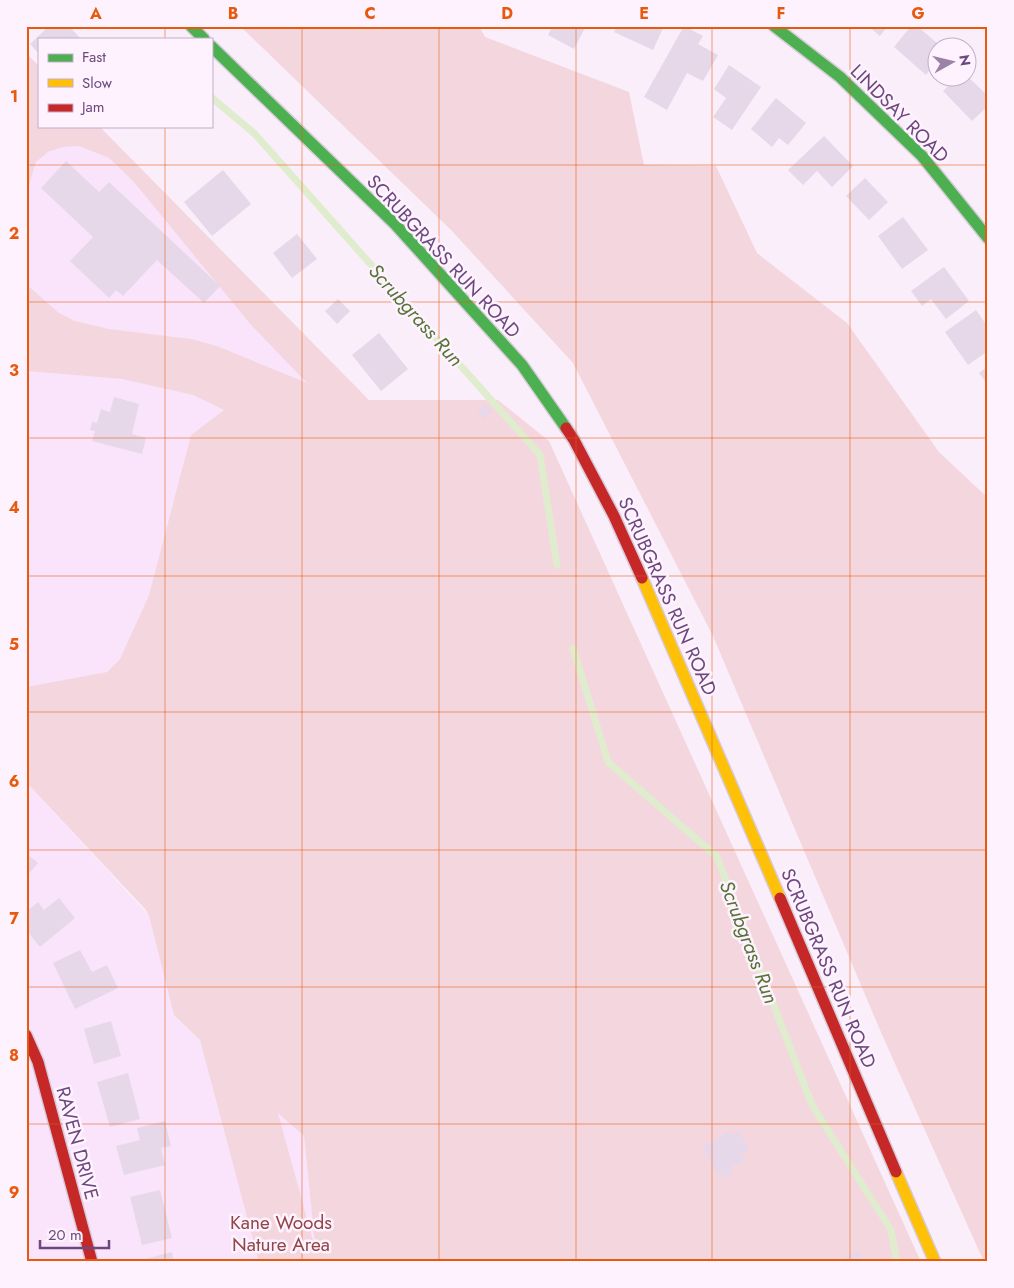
<svg xmlns="http://www.w3.org/2000/svg" width="1014" height="1288" font-family="Jost,sans-serif">
  <rect width="100%" height="100%" fill="#f9eef9"/>
  <path fill="#f9e4fb" d="M79 146 109 158 133 181 251 325 309 384 217 346 109 329 75 321 59 313 27 285 26 195 36 162 48 152 63 147Z
    M26 371 122 379 193 395 224 410 191 435 149 595 120 659 107 672 26 687Z
    M26 782 149 916 174 1015 304 1136 317 1261 316 1262H26Z"/>
  <path fill="#f4d7de" fill-rule="evenodd" d="M240 26H479L485 37 629 92 644 165 716 166 757 253 847 323 939 452 988 498V1262H984L883 1037 713 636 573 363 451 230Z
    M26 53 39 66V126H99L369 400H498L549 441 921 1262H259L200 1040 174 1015 149 916 146 910 26 782V687L107 672 120 659 149 595 191 435 224 410 193 395 122 379 26 371V284L59 313 75 321 109 329 191 339 217 346 307 383 251 325 133 181 109 158 79 146 63 147 48 152 36 162 26 195ZM278 1113 304 1136 315 1244H314Z"/>
  <g fill="none" stroke-linecap="round" stroke-linejoin="round">
    <path stroke="#dfeccd" stroke-width="7" d="M211 97 255 134 540 455 557 565
      M573 648 608 762 717 857 812 1105 891 1230 897 1262"/>
  </g>
  <path fill="#e6d8e9" d="M49 26H69L80 38 79 39H39V54L30 44Z
    M553 26H586L574 49 548 35Z
    M617 26H664L653 50 614 32Z
    M684 26 703 36 698 44 718 55 703 81 687 73 667 110 644 97Z
    M868 26H888L880 36Z
    M911 26H917L943 48H936V62L926 75 894 47Z
    M729 65 761 87 732 130 713 117 726 98 714 89Z
    M966 75 988 96V106L972 121 943 91 957 78H966Z
    M776 98 806 123 788 145 779 138 772 147 751 129Z
    M824 136 853 166 832 187 817 171 803 185 788 170Z
    M66 161 99 192 109 182 220 286 204 303 157 260 123 296 116 290 109 298 70 261 93 237 41 188Z
    M223 170 251 204 212 236 184 202Z
    M865 178 888 202 869 220 846 196Z
    M903 217 928 250 902 269 878 236Z
    M297 234 317 259 292 278 273 253Z
    M944 267 969 301 946 319 931 299 922 306 911 291Z
    M338 299 350 311 337 324 325 311Z
    M976 310 988 327V351L968 365 945 332Z
    M379 333 408 369 381 391 352 355Z
    M988 366V385L979 373Z
    M114 397 139 404 132 434 146 438 142 454 92 441 95 431 90 430 92 422 97 423 101 409 110 412Z
    M485 405 492 412 484 419 477 411Z
    M26 853 38 863 26 877Z
    M59 898 75 918 40 947 26 930V912L38 902 44 910Z
    M80 950 92 972 107 965 118 988 75 1009 53 963Z
    M111 1021 121 1056 94 1064 84 1029Z
    M128 1073 140 1119 110 1127 97 1082Z
    M165 1121 171 1146 161 1148 165 1165 124 1175 116 1146 140 1140 137 1128Z
    M730 1131 733 1135 739 1131 749 1149 742 1153 745 1159 741 1161 742 1163 739 1165 738 1163 730 1168 733 1173 723 1178 721 1173 717 1175 702 1147Z
    M160 1190 172 1238 142 1245 130 1197Z
    M859 1251 864 1262H834Z
    M172 1252 174 1262H146L145 1259Z"/>
  <g fill="none" stroke-linecap="round" stroke-linejoin="round">
    <g stroke="#d7cad9" stroke-width="14">
      <path id="fast" d="M191 26 204 39
        M774 26 840 77 922 156 988 238
        M211 46 395 224 522 365 566 428"/>
    </g>
    <g stroke="#d7cad9" stroke-width="14">
      <path id="slow" d="M642 578 780 898
        M896 1172 935 1262"/>
    </g>
    <g stroke="#d7cad9" stroke-width="14">
      <path id="jam" d="M566 428 574 440 614 516 642 578
        M780 898 896 1172
        M26 1035 38 1062 92 1262"/>
    </g>
    <use href="#fast" stroke="#4caf50" stroke-width="11"/>
    <use href="#slow" stroke="#ffc107" stroke-width="11"/>
    <use href="#jam" stroke="#c62828" stroke-width="11"/>
  </g>
  <path fill="none" stroke="#e8590c" stroke-width="1" stroke-opacity="0.55" d="M165 26V39M302 26V1262M439 26V1262M576 26V1262M712 26V1262M850 26V1262M165 126V1262M26 165H988M26 302H988M26 438H988M26 576H988M26 712H988M26 850H988M26 987H988M26 1124H988"/>
  <g text-anchor="middle" stroke-width="5" stroke-linejoin="round" paint-order="stroke">
    <g font-size="19" fill="#6c487d" stroke="#fef2ff">
      <text transform="translate(900 113) rotate(45)" y="7">LINDSAY ROAD</text>
      <text transform="translate(444 256) rotate(47)" y="7">SCRUBGRASS RUN ROAD</text>
      <text transform="translate(668 596) rotate(66)" y="7">SCRUBGRASS RUN ROAD</text>
      <text transform="translate(829 968) rotate(67)" y="7">SCRUBGRASS RUN ROAD</text>
      <text transform="translate(78 1143) rotate(75)" y="7">RAVEN DRIVE</text>
    </g>
    <g font-size="19" fill="#914644" stroke="#fef2ff">
      <text x="281" y="1229">Kane Woods<tspan x="281" dy="22">Nature Area</tspan></text>
    </g>
    <g font-size="20" font-style="italic" fill="#557434" stroke="#fef2ff">
      <text transform="translate(416 315) rotate(48)" y="7">Scrubgrass Run</text>
      <text transform="translate(749 942) rotate(69)" y="7">Scrubgrass Run</text>
    </g>
  </g>
  <rect width="1014" height="1288" fill="none" stroke="#fef2ff" stroke-width="55"/>
  <rect x="38" y="38" width="175" height="90" fill="#fef2ff" stroke="#c4aecb"/>
  <rect x="48" y="54" width="25" height="8" fill="#4caf50" stroke="#c4aecb"/>
  <text x="82" y="62" font-size="15" fill="#6c487d">Fast</text>
  <rect x="48" y="79" width="25" height="8" fill="#ffc107" stroke="#c4aecb"/>
  <text x="82" y="88" font-size="15" fill="#6c487d">Slow</text>
  <rect x="48" y="104" width="25" height="8" fill="#c62828" stroke="#c4aecb"/>
  <text x="82" y="112" font-size="15" fill="#6c487d">Jam</text>
  <g transform="translate(952 62) rotate(82)"><circle r="24" fill="#fef2ff" stroke="#c4aecb"/>
  <path d="M0-4L9 19L0 12L-9 19Z" fill="#9d82a8"/>
  <text y="-8" font-size="14" font-weight="bold" text-anchor="middle" fill="#6c487d">N</text>
  </g>
  <path d="M40 1240v8h69v-8" fill="none" stroke="#6c487d" stroke-width="2.5"/>
  <text x="48" y="1240" font-size="15" fill="#6c487d" stroke="#fef2ff" stroke-width="4" paint-order="stroke">20 m</text>
  <rect x="28" y="28" width="958" height="1232" fill="none" stroke="#e8590c" stroke-width="2"/>
  <g font-size="16" text-anchor="middle" font-weight="bold" fill="#e8590c">
    <text x="96" y="19">A</text>
    <text x="233" y="19">B</text>
    <text x="370" y="19">C</text>
    <text x="507" y="19">D</text>
    <text x="644" y="19">E</text>
    <text x="781" y="19">F</text>
    <text x="918" y="19">G</text>
    <text x="14" y="102">1</text>
    <text x="14" y="239">2</text>
    <text x="14" y="376">3</text>
    <text x="14" y="513">4</text>
    <text x="14" y="650">5</text>
    <text x="14" y="787">6</text>
    <text x="14" y="924">7</text>
    <text x="14" y="1061">8</text>
    <text x="14" y="1198">9</text>
  </g>
</svg>
